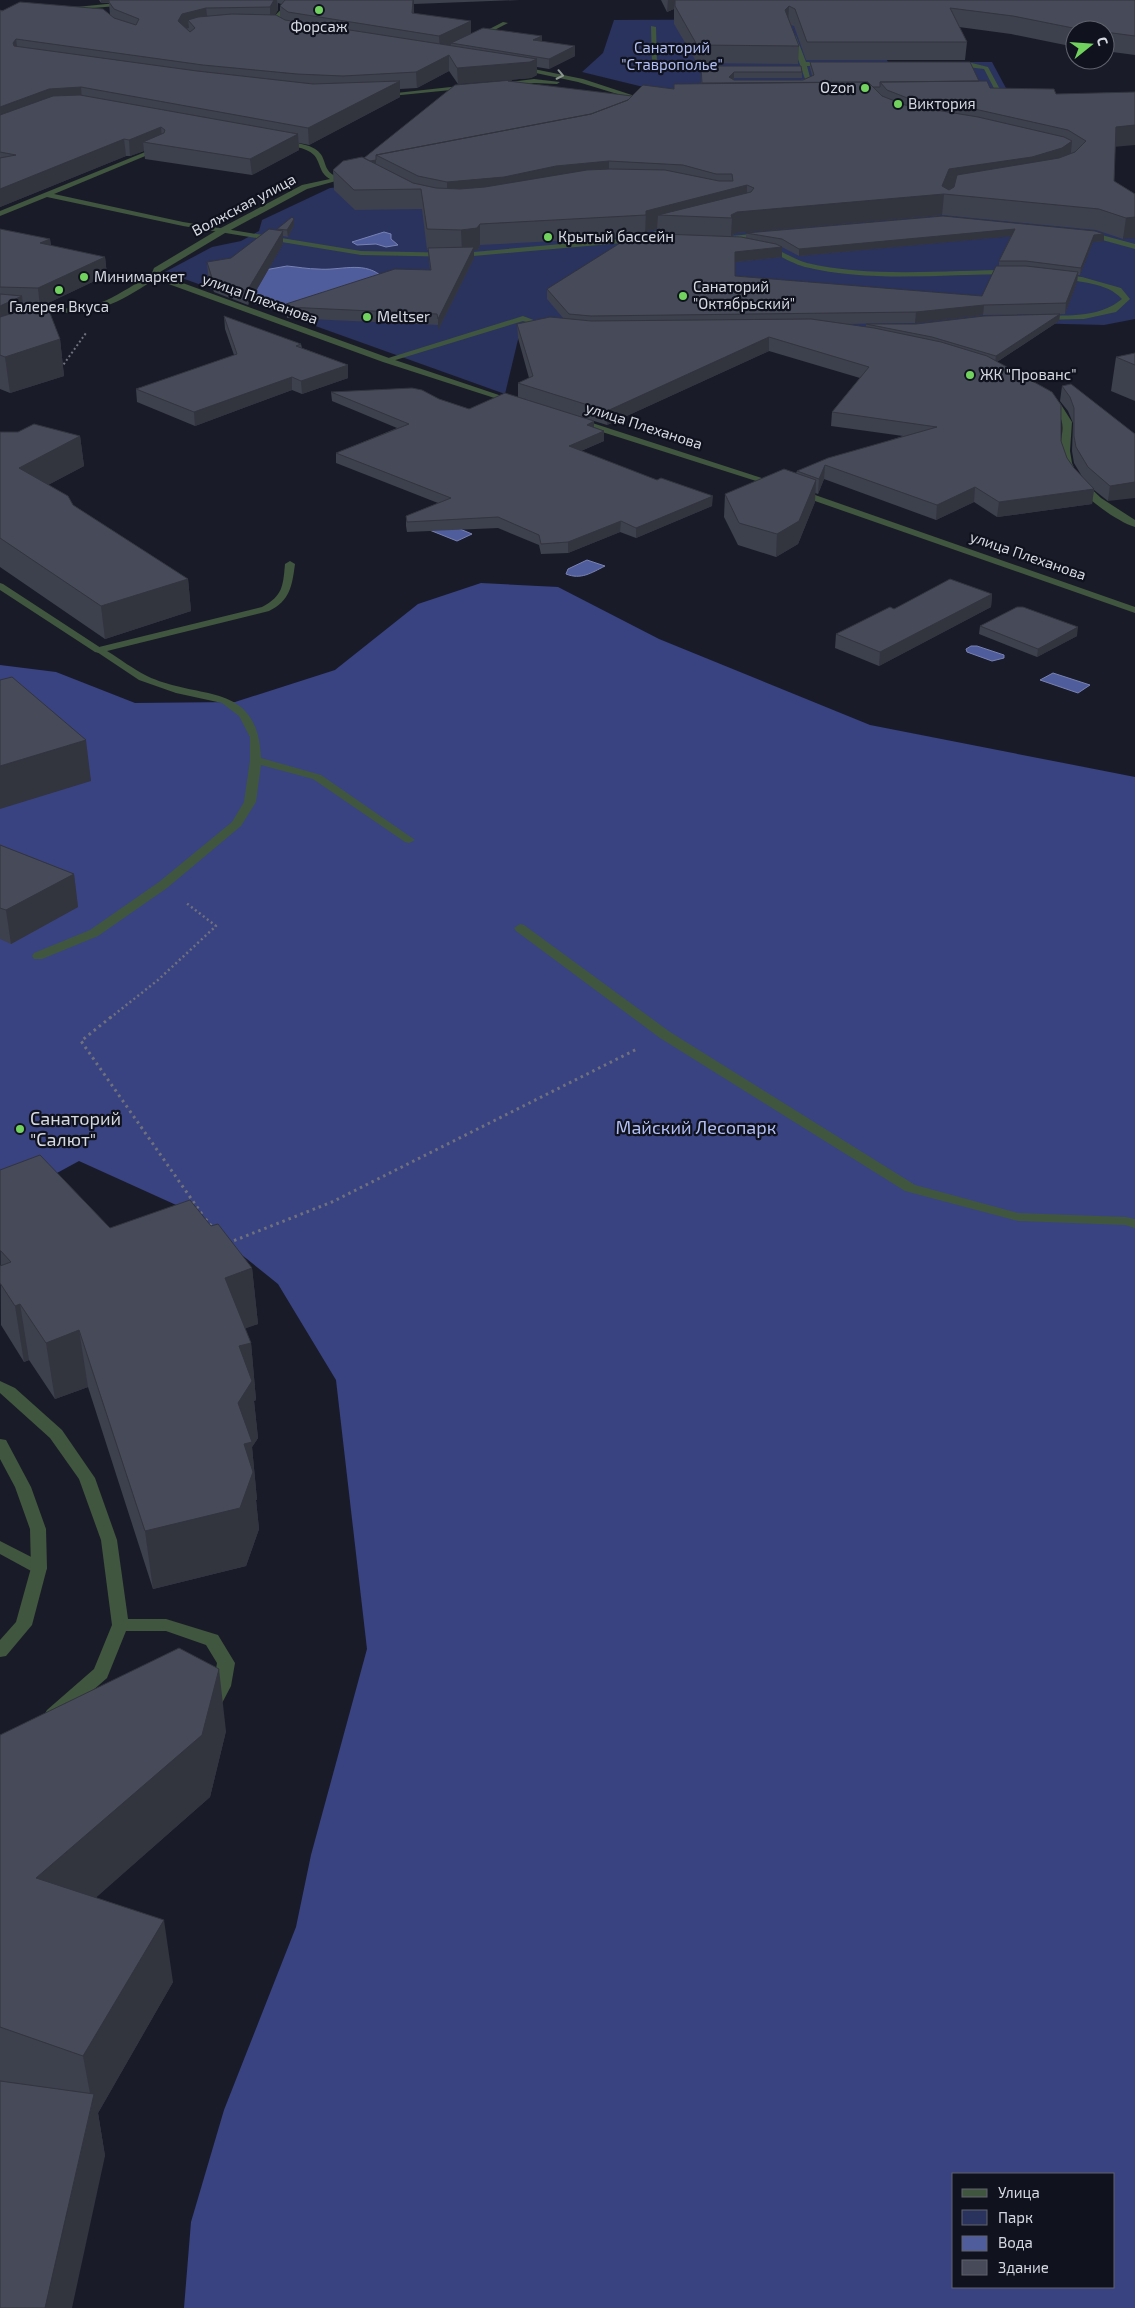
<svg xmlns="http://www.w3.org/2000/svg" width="1135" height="2308" font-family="'Exo 2',sans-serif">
  <rect width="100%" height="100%" fill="#191c28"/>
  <path fill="#2a325e" d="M812 19 880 48 888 62H992L1007 90 668 93 582 72 603 53 614 20Z
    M381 183 1135 201V319L1104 325 990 322 923 332 521 327 505 394 165 272 212 247 241 241 259 231 262 220 330 188Z"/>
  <path fill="#394381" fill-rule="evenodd" d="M481 583 558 587 659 639 870 725 1135 777V2308H184L191 2222 224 2110 296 1927 311 1855 367 1649 336 1380 278 1284 185 1209 79 1161 0 1204V665L56 672 135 703 235 702 335 670 418 604ZM954 2174H1114V2287H954Z"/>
  <path fill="#505d9d" stroke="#7882b2" d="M384 232 391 234V239L398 245 386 247 376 244 357 245 352 242Z
    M287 266C298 267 308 269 318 269 339 271 362 261 380 275L324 292 318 296 292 306 249 292 259 271Z
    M443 522 472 534 457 541 427 529Z
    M587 560 605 566C591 573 581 580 566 574L568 569Z
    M971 646H977L1004 655V658L992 661 967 652 966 649Z
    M1053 673 1090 685 1078 693 1040 680Z"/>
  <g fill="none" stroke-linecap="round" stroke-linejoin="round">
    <path stroke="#6f717c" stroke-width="2" stroke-dasharray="2 2.5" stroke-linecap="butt" d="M61 368 86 333"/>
    <path stroke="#6f717c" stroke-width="2.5" stroke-dasharray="2 3" stroke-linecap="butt" d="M110 1018 158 980 216 926 185 902"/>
    <path stroke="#6f717c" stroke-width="3" stroke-dasharray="2.5 4" stroke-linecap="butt" d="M111 1017 81 1041 204 1217
      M200 1218 204 1217 213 1228
      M228 1243 332 1202 637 1049"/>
    <path fill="#41563e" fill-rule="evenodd" d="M127 2 129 5 69 10 66 8Z
      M503 22 508 23 479 38 474 37Z
      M651 26 656 27 657 63 664 65 720 66 723 68 720 70 663 69 652 65Z
      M793 34 796 36 806 62H828L831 64 828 66H807L811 81 793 84 790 82 805 79 790 36Z
      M952 62H968L988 67 1003 95 998 96 984 69 950 65Z
      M160 146 163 148 162 149 54 194 183 222 361 251 462 253 629 238 675 226 679 228 646 237 648 239 644 241 462 257 361 255 183 226 47 197 0 216V211Z
      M1087 231 1135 244V249L1084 235V231Z
      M765 233H768V237L719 241 715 239 719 237Z
      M765 245C780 249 792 259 807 263 869 278 948 270 1012 270L1016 272 1012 274C944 274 871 283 805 267 790 263 777 253 762 249V245Z
      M1057 274 1082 277 1121 288 1130 299 1116 312 1084 319 1038 320V316H1041C1069 315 1099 318 1122 299 1107 282 1078 282 1057 278Z
      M523 316 552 327 548 329 523 321 389 362 382 360Z
      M290 561 295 564C292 586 290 601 269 611L107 651C120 659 133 669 147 676 199 701 258 680 261 758L321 775 415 840 409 843 405 842 313 779 261 765 256 802 241 826 167 888 98 936 42 959H34L32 956 34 953 90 930 159 882 232 822 244 802 250 760V737L239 716 222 703 176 693 139 680 94 650 95 648 262 607C283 596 283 586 285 564Z
      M520 924 524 925 670 1032 915 1185 1018 1213 1126 1217 1135 1219V1228L1125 1225 1018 1221 905 1191 660 1038 516 931 514 928Z
      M0 1381 15 1388 62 1430 95 1478 117 1540 128 1619H166L218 1635 235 1663 231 1686 220 1707 214 1709 208 1707 205 1702 213 1686 217 1663 206 1645 166 1631H126L107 1678 59 1720 53 1722 47 1720 44 1715 47 1710 94 1669 112 1625 101 1540 79 1479 50 1438 0 1393Z
      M0 1541 45 1564 47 1568 45 1572 39 1574 33 1572 0 1554Z"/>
    <path fill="#41563e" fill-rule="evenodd" d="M324 0C308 8 288 1 278 21L285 30 276 27 272 21C282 1 304 0 324 0Z
      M519 66 583 79 644 99 638 108H634L637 100 578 82 517 69Z
      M534 79 560 82 557 84 534 83 498 86 495 84Z
      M469 85 471 88 381 97 378 95Z
      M281 141C293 143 315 143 322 156 326 164 325 171 335 176L350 174 354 176 307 189 225 233 160 272 158 278C143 286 127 298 111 304 76 317 36 313 0 311V307C32 308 77 313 107 300 122 293 136 283 151 275L154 268 219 229 302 185 330 179C319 173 321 163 314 155 305 146 290 147 279 144V142Z
      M1045 395H1051L1060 403 1072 422 1070 451 1072 463 1077 475 1101 498 1135 520V527C1112 520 1068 486 1062 461 1056 430 1075 426 1045 399Z
      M0 583 3 584 104 650 99 653 95 652 0 590Z
      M0 1439 6 1440 31 1487 46 1529 47 1568 32 1625 6 1656 0 1657V1640L16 1622 31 1568 30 1529 15 1487 0 1459Z"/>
    <path fill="#41563e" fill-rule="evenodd" d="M152 274H158L389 358 520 402 513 404 383 362 152 278Z
      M574 419H580L783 485 775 487 574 423Z
      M798 489 1135 607V613L795 494 793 492Z"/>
  </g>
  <path fill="#3d404d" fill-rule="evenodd" d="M99 0H519L414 4V13L471 33 542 41 575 56 549 69 537 67V75L531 78 458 84 449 71 417 88 400 89V97L309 145 299 143V150L252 175 145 159 144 151 130 156H126L0 207V10L110 15 109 3H101ZM278 3 281 4 280 6V17L275 15 278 10Z
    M661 0H1135V55L1105 51V30H1075V47L1011 34 959 27 967 42 965 60H806L794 26 791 25 799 46 798 64 697 63 674 24V9L667 12Z
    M810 62 979 81 990 88 1056 94 1115 146 1114 181 1135 194 1123 239 1096 230 942 215 736 233 731 236 746 238V233L1104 234V241L1093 242 1080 275H1078L1077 282 1065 314 983 315 915 323 847 324 866 327V324H916L1060 314 1059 321 997 362 1061 441 1067 458 1074 468 1083 478 1074 463 1072 451 1073 423 1068 411 1060 401 1062 386 1135 434 1108 501 1094 490 1092 504 997 517 974 502 936 520 824 479 818 494 815 493V502L798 544 776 557 738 545 724 517 725 494 796 473 797 471 903 436 831 426 832 412 860 378 769 351 607 425 594 421V427L604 431V441L581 451 712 506 636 538 620 532 568 553 541 554 539 545 498 528 407 532 406 526V516L438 503 336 463V453L397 428 332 401 331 392 439 399 469 409 518 397V383L529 378 518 338 517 324 563 318 547 299V289L631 237 480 245 478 250H474V258L438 330V325L287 318 286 304 430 270 428 250H427L422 209 355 210 334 190 333 170 364 158 512 82 632 96 701 83V66L802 72V78H734L733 79 734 80H803L812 76 810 68ZM657 229V234L645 233 646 232ZM1011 236 999 261V266L982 296 735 276V262L782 257V247L780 246 799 256Z
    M294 219V225L288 237 283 236V244L248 305 214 292 208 275 207 262 231 258 277 230V229Z
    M0 229 50 239 51 246 105 257 107 275 46 304 60 339 64 376 10 393 0 389ZM23 306 35 307 24 310Z
    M224 316 301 344 302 348 348 365V378L302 394 292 390 195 426 137 402 136 389 234 355 225 329Z
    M1135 353V401L1111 391 1116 357Z
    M0 432 80 436 84 466 48 485 73 505 188 579 191 611 105 639 0 567Z
    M992 594 991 607 879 666 835 648 836 634Z
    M980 626 1077 636 1037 657 979 634Z
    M0 845 74 874 78 907 11 944 0 939Z
    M0 1170 110 1228 211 1226 252 1268 258 1324 245 1328 251 1343 256 1400 254 1401 258 1438 252 1447 257 1500H256L259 1529 246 1566 153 1589 88 1387 55 1399 29 1360 24 1362 1 1325Z
    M226 1731 210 1797 96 1897 173 1982 98 2113 105 2156 0 2308V1735Z"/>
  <path fill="#32343e" d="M101 0H141L101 3Z
    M274 0H277L278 10 270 22V7Z
    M413 0H414V4L413 28Z
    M668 0H675L674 9 667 12Z
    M789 6 788 23 785 10Z
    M206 8 208 23 188 20 189 28 184 29 178 21 182 14Z
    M471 21V36L451 43V46L440 51 439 36Z
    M542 36V45L533 40Z
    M16 39 18 54 13 43Z
    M575 46V56L549 69V59Z
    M449 55V71L417 88 416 72Z
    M537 59V75L531 78 458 84 457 68Z
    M734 72V78L729 83V77Z
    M400 81V97L309 145 308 128Z
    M81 87 82 103 0 124V107L49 89Z
    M1135 125V145L1113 147 1116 127Z
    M161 127 162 143 143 142 144 151 130 156 129 140Z
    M298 134 299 150 252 175 250 159Z
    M124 139 126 156 0 207V189Z
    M1072 141 1070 161 1030 177 948 189 944 194 942 215 736 233 731 236 732 218 731 215 737 212 942 186 949 169Z
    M376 160V168L356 164Z
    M609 161V181L447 202V182L556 166Z
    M747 185V205L658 215 657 229 646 232 645 236 646 211Z
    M1135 217V238L1123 239 1126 218Z
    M294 219V225L288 237 287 230Z
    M480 224V245L478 250H474V258L438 330V319L462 251 461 230Z
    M1015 229 1014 236 799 256V249Z
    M283 231V244L248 305 247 291Z
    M1104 234V241L1093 242 1080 275 1081 268 1094 235Z
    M50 239 52 257 40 243Z
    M782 247V257L735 262V252Z
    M105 257 107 275 40 307 38 288Z
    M1078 272 1077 282 1065 314 1066 303Z
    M22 296 24 314 0 326V306Z
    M984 305 983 315 915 323 916 312Z
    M1060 314 1059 321 995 363 996 356Z
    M769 337V351L607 425V411Z
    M60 339 64 376 10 393 5 357Z
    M348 365V378L302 394 301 381Z
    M292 377V390L195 426 194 412Z
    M594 421V431L587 425Z
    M604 431V441L569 456V446Z
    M80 436 84 466 23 498 19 468Z
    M825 465 824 479 818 494 819 479Z
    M816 480 815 502 798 544 776 557 777 534Z
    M1135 482V498L1108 501 1110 486Z
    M975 487 974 502 936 520 937 505Z
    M1094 489 1092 504 997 517 999 502Z
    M713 496 712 506 636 538V528Z
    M621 521 620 532 568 553V542Z
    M188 579 191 611 105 639 101 606Z
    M992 594 991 607 879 666 880 652Z
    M1078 627 1077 636 1037 657 1038 649Z
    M86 740 91 781 0 809V766Z
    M74 874 78 907 11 944 6 910Z
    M252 1268 258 1324 230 1334 225 1278Z
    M20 1304 29 1360 24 1362 15 1306Z
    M79 1330 88 1387 55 1399 46 1343Z
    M251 1343 256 1400 254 1401 258 1438 252 1447 257 1500H256L259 1529 246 1566 153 1589 145 1531 238 1403 239 1346Z
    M219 1669 226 1731 210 1797 48 1940 36 1878Z
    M164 1920 173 1982 98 2113 105 2156 72 2308H45L92 2104 83 2056Z"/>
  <path fill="#474b59" stroke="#32343e" d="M109 0H274L270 7 206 8 182 14 178 21 190 32 195 28 188 20 198 17 232 14 276 15 285 20 537 59 530 62 457 68 449 55 416 72 343 76 297 74 203 65 16 39 13 43 14 46 197 71 313 84 400 81 308 128 81 87 49 89 0 107V10L2 11 20 2 103 9 114 18 136 25 139 19 114 9 109 2Z
    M285 0H413L412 13 471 21 439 36 288 12 280 6Z
    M675 0H1135V36L1105 32V30H1087L1073 28 1013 16 950 8 967 42H807L795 9 789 6 785 10 799 46 697 45 675 6Z
    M483 28 542 36 533 40 575 46 549 59 451 43Z
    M810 62H970L979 81 880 82V87H873L868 82 702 83 701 66H801L802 72H734L729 77 734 80H803L814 75Z
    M512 80 508 81 632 96 628 100 591 114 376 155V160L370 161 364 158 455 85Z
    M987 81 990 88 1054 89 1056 94 1135 92V125L1116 127 1114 181 1135 194V217L1126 218 1099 209 944 194 737 212 731 215 732 218 658 215 751 192 754 188 747 185 646 211V215L480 224 477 228 461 230 427 229 421 189 354 190 333 170 343 161 362 157 413 183 436 188 460 189 485 187 587 170 610 169 665 170 719 181H733L732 174H716L683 165 609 161 556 166 504 177 447 182 418 176 376 155 591 114 628 100 643 85 674 89V84L868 82 882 96 905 105 978 117 1064 137 1072 141 1062 148 1032 157 949 169 942 186 949 190 954 187 957 175 1059 158 1075 152 1086 141 1068 130 979 110 910 99 887 90 880 82Z
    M80 95 298 134 250 159 143 142 164 133 165 130 161 127 129 140 124 139 0 189V158L16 155 0 152V115L53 96Z
    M943 216 1095 231 1104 234 1094 235 1081 268 1026 261H999L1015 229 799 249 782 239 746 233Z
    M292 217 294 219 287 230 277 229Z
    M0 229 50 239 40 243 105 257 38 288 0 287Z
    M269 229 283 231 247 291 212 278 207 262 231 258Z
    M636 233 741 237 776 244 782 247 735 252V276L982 296 996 266H1026L1078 272 1066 303 984 305 916 312 591 316 569 314 547 289Z
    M474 247 438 319 437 314 286 307V304L395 269 431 270 428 248Z
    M0 294 22 296 0 306Z
    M46 303 60 339 5 357 0 355V317Z
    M1060 314 996 356 932 337 866 324H916L984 316Z
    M224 316 301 344 296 346 348 365 301 381 292 377 194 412 136 389 237 354Z
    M550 317 591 321 811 319 874 328 941 342 987 356 1052 392 1061 405V441L1067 458 1074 468 1094 489 999 502 975 487 937 505 825 465 819 479 797 471 828 458 937 427 832 412 869 367 769 337 607 411 518 383 533 376 517 324Z
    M1135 353V365L1116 357Z
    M1071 384 1135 434V482L1110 486 1088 467 1076 447 1074 436V408L1070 397 1062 386Z
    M412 388 422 390 439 399 469 409 505 393 594 421 587 425 604 431 569 446 657 480 661 478 713 496 636 528 621 521 568 542 541 544 539 535 498 517 407 522 406 516 451 498 336 453 409 424 331 392Z
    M34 424 80 436 19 468 68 496 73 505 188 579 101 606 0 538V432H18Z
    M784 469 816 480 799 521 777 534 739 523 725 494Z
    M950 579 992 594 880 652 836 634 890 607 894 609Z
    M1017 607H1023L1078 627 1038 649 980 626Z
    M12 677 86 740 0 766V680Z
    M0 845 74 874 6 910 0 908Z
    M40 1155 110 1228 190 1200 211 1226 218 1224 252 1268 225 1278 251 1343 239 1346 252 1381 238 1403 252 1442 244 1444 253 1472 240 1508 145 1531 79 1330 46 1343 20 1304 15 1306 0 1283V1266L11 1262 0 1250V1170Z
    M179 1648 219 1669 202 1735 36 1878 164 1920 83 2056 0 2027V1735Z
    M0 2081 94 2094 45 2308H0Z"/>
  <defs><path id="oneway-chevron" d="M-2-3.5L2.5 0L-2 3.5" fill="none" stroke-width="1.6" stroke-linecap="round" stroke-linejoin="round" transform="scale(1.25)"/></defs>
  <use stroke="#8c9890" href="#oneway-chevron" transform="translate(560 75) rotate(12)"/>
  <g fill="#71d35e" stroke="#10131e" stroke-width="2">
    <circle cx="319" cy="10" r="5"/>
    <circle cx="865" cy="88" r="5"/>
    <circle cx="898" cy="104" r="5"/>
    <circle cx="548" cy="237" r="5"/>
    <circle cx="84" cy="277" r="5"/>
    <circle cx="59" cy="290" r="5"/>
    <circle cx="683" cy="296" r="5"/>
    <circle cx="367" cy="317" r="5"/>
    <circle cx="970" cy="375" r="5"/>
    <circle cx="20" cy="1129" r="5"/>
  </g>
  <g text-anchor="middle" stroke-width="4.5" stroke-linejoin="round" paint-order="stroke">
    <g font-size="15" fill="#d7d9e2" stroke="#10131e" text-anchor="start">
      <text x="319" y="32" text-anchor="middle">Форсаж</text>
      <text x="855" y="93" text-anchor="end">Ozon</text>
      <text x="908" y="109">Виктория</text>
      <text x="558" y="242">Крытый бассейн</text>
      <text x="94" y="282">Минимаркет</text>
      <text x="693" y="292">Санаторий<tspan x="693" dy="17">"Октябрьский"</tspan></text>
      <text x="59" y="312" text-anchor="middle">Галерея Вкуса</text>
      <text x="377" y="322">Meltser</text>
      <text x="980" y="380">ЖК "Прованс"</text>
    </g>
    <g font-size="15" fill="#b2bff7" stroke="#10131e">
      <text x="672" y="53">Санаторий<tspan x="672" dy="17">"Ставрополье"</tspan></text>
    </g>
    <g font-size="15" fill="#d7d9e2" stroke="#10131e">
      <text transform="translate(244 205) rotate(-28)" y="5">Волжская улица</text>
      <text transform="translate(260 299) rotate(20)" y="5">улица Плеханова</text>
      <text transform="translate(644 426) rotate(18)" y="5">улица Плеханова</text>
      <text transform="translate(1028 556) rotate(19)" y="5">улица Плеханова</text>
    </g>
    <g font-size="18" fill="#d7d9e2" stroke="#10131e" text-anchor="start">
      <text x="30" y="1125">Санаторий<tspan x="30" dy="21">"Салют"</tspan></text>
    </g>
    <g font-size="18" fill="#b2bff7" stroke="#10131e">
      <text x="696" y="1134">Майский Лесопарк</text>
    </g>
  </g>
  <rect x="952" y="2173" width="162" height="115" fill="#10131e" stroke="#60626c"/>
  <rect x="962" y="2189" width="25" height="8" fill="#41563e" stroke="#60626c"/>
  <text x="998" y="2198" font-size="15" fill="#d7d9e2">Улица</text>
  <rect x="962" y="2210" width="25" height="15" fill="#2a325e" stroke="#60626c"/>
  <text x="998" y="2223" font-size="15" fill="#d7d9e2">Парк</text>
  <rect x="962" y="2236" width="25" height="15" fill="#505d9d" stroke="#60626c"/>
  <text x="998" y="2248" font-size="15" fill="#d7d9e2">Вода</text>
  <rect x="962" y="2260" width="25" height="15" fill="#474b59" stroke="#60626c"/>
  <text x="998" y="2273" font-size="15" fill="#d7d9e2">Здание</text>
  <g transform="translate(1090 45) rotate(73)"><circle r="24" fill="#10131e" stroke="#60626c"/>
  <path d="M0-4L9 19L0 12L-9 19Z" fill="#71d35e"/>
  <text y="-8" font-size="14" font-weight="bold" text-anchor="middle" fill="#d7d9e2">С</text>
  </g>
</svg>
